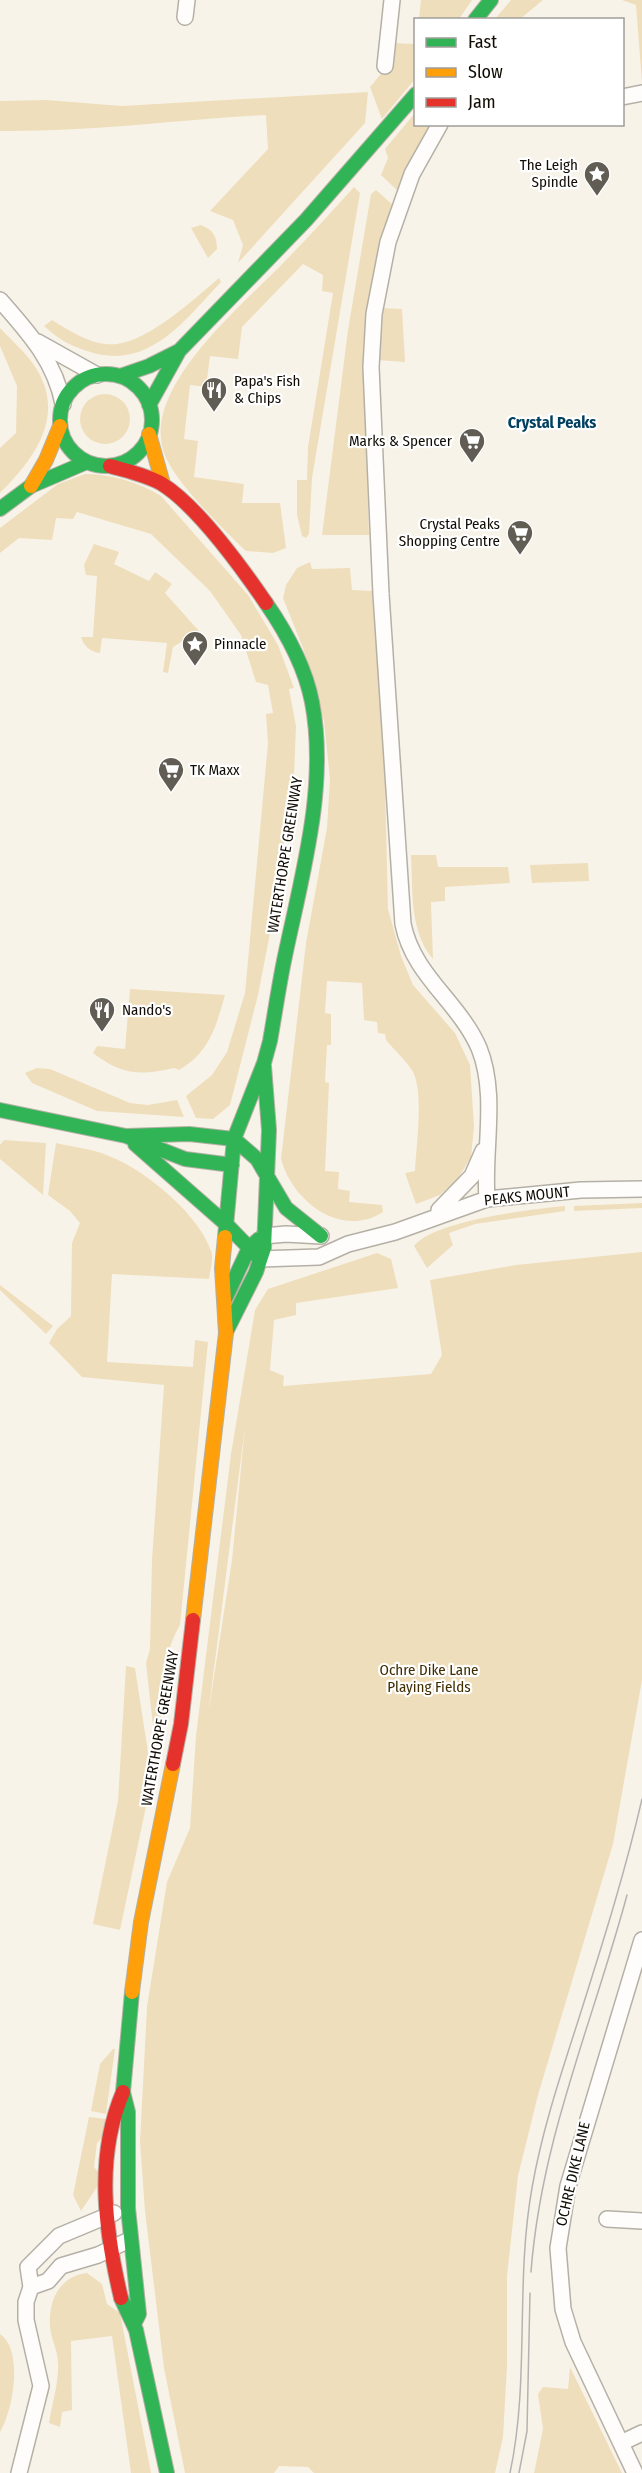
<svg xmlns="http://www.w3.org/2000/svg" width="642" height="2473" font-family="'Fira Sans Condensed',sans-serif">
  <rect width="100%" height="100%" fill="#f8f3e9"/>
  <path fill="#efdebb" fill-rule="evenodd" d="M421 0H472L459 19H419Z
    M511 0H543L520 19H495Z
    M622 0H642V83L636 5Z
    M392 43 415 44V79L382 119 370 87 389 64Z
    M368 92 365 123 238 263 243 245 233 220 210 211 268 149 266 115C177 120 89 132 0 131V101L46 100 122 106Z
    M415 113 416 124 431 125 409 162 399 192 381 175 388 158 385 149Z
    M354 187 360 193 312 478 309 534 306 538 302 536 297 515V480H307L308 447 333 293 322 291 323 275 303 264 242 327 238 359 210 356 206 387 190 385 184 439 198 441 194 477 244 484 242 503H280L286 548 273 553 246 551C223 529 172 480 163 450 144 385 243 305 283 263 308 238 331 212 354 187Z
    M376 190 394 206 373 278 363 346 369 535H322L348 330 371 194Z
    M201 225C213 230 217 236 217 249L208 258 191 228Z
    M219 278 221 282C184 321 148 372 87 351 69 345 58 339 44 326L52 320C70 331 94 347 117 344 151 339 193 300 219 278Z
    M380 308 402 309 405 362 377 360Z
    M0 328C10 339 22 349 31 361 69 411 37 456 0 493V448L16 433 17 386 0 346Z
    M80 419a25 25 0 1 1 50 0a25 25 0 1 1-50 0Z
    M85 474C110 474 139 482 161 496L248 595 278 645 294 688 289 689 296 726 294 775 273 918 258 995 230 1105 213 1119 196 1118 186 1096 212 1075 227 1052 245 993 268 743 266 714 273 713 268 685 256 682 241 635 210 591 151 534 77 512 73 519 56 518 52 540 19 538 0 553V528L58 484Z
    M94 544 119 552 114 564 149 581 155 572 172 584 165 593 199 631 173 647 168 673 163 672 167 643 102 638 100 653C90 652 84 646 81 637H93L97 576 86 575 84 565Z
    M310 562 312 569 350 568 352 590 372 591 384 743 388 909 401 956 413 985 455 1033 470 1065 474 1126 471 1157 457 1180 440 1195 416 1204 405 1173 415 1171C416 1146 424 1094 413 1072 407 1061 394 1050 386 1040L385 1034 378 1033 377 1022 364 1020 362 983 327 981 325 1013 331 1014V1045H327L325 1082 329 1083 325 1171 339 1172 338 1189 350 1191 349 1202 382 1205 383 1212C341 1239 292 1201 281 1159L306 943 327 828 330 779 324 721 303 648 283 598 286 585 297 568Z
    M411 855H436L438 867H508L510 883 445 887V901L431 902 433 959C409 931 413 890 411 855Z
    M588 863 589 881 532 883 530 865Z
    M130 989 225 995C216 1027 209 1053 179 1070L174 1068C139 1076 122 1075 93 1053L97 1046 125 1049Z
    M37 1068 50 1069 130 1103 148 1105 177 1100 184 1117 97 1111 32 1083 25 1073Z
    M4 1140 46 1143 43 1195 0 1159V1145Z
    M56 1143C73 1147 93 1149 109 1156 145 1170 199 1214 211 1251 214 1258 210 1271 209 1279L112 1274 107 1362 193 1367 195 1340 208 1342 180 1625C155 1668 167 1708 156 1753L146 1663 150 1649 152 1560 164 1385 82 1377 49 1343 57 1329 71 1316 72 1243 80 1223 70 1211 48 1195Z
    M642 1203V1208L574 1211V1206Z
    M565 1206V1211L475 1224 449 1233 453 1245 427 1268 414 1246C433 1221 532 1209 565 1206Z
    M642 1252V1680L613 1844 538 2095 518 2176 507 2276V2366L503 2437 495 2473H314L308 2467 279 2466 274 2473H185L164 2368 145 2211 140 2142 147 2007 167 1882 190 1828 196 1736 231 1454 255 1310 268 1289 377 1253 391 1259 398 1288 296 1303V1315L274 1320 270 1370 284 1376 283 1386 431 1374 442 1355 430 1280 516 1265ZM245 1427 232 1560 209 1709V1708Z
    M0 1285 53 1326 46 1334 0 1290Z
    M126 1666 135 1668 152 1778 120 1930 93 1924 118 1801Z
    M113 2049H115L106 2114 91 2111 100 2064Z
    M89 2117 106 2119 104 2136 97 2143 94 2167 99 2173 97 2187 81 2211 73 2195Z
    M87 2273 102 2284 107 2304 120 2313 151 2473H131L112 2336 71 2341 72 2410 62 2412 60 2427 49 2423C52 2404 59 2382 58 2363 58 2351 51 2339 50 2327 48 2300 60 2276 87 2273Z
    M0 2334C24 2350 13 2411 0 2432Z
    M570 2367 622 2473H534L543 2429 538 2394 543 2387 568 2389Z"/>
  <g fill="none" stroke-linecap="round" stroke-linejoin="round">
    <g stroke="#b5b0a6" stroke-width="18">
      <path id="street" d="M185 17 187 0
        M385 66 392 0
        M622 97 642 93
        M440 124 412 174 388 242 374 314 371 367 381 594 403 924C413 975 459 1002 479 1048 498 1095 483 1150 487 1199
        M0 300C28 332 55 361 63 404
        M38 342 97 375
        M439 1210 472 1176 483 1151
        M264 1236 286 1234 321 1236
        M260 1259 319 1257 348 1244 395 1232 487 1199 581 1190 642 1189
        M607 2219 642 2221
        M31 2287 48 2281 61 2266 98 2255 129 2240
        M621 2443 642 2433
        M19 2473 41 2386 26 2320V2302L31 2287 28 2267 59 2236 114 2213
        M635 2473 573 2342 563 2309 558 2248 568 2186 642 1940"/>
    </g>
    <g stroke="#b5b0a6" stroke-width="16">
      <path id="fast" d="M475 20 491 0
        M60 420a46 46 0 1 1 92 0a46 46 0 1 1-92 0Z
        M120 376 149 366 179 351
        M149 405 179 351 306 220 416 94
        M0 509 31 486 87 462
        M0 1110 126 1136 185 1159 232 1165
        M126 1136 189 1134 234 1139 257 1159 286 1208 321 1236
        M135 1144 226 1224 260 1259
        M225 1237 234 1139 264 1063 270 1041C275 1013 279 984 285 956 302 875 328 785 312 702 305 666 286 632 266 603
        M226 1297 249 1248 259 1239
        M226 1332 256 1272 264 1248 269 1130 264 1066
        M132 1992 123 2092 128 2112V2208L139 2314 134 2324
        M121 2298 136 2330 167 2473"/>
    </g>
    <g stroke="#b5b0a6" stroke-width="16">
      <path id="slow" d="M149 434 163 484
        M31 486 46 460 60 426
        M193 1620 226 1333 222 1268 225 1237
        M132 1992 141 1922 173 1764"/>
    </g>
    <g stroke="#b5b0a6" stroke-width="16">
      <path id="jam" d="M110 466C127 471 147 475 162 484 197 506 242 568 266 603
        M173 1764 181 1724 193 1620
        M121 2298C105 2230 95 2158 123 2092"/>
    </g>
    <use href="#street" stroke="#fefdfc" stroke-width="15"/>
    <use href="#fast" stroke="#30b455" stroke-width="14"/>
    <use href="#slow" stroke="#ff9f0a" stroke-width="14"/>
    <use href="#jam" stroke="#e5322d" stroke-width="14"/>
    <path stroke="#b5b3b1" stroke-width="1.5" d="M531 2272C541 2139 593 2022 627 1895
      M510 2473C530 2380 515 2282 532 2188 542 2130 561 2074 579 2018 602 1945 625 1873 642 1799
      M519 2473 527 2431 530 2293"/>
  </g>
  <defs>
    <g id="sight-pin" transform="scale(1.35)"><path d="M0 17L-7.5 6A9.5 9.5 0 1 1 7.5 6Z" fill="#625d54" stroke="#fff"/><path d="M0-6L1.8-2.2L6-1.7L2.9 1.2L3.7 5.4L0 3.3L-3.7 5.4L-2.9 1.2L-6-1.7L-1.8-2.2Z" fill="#fff"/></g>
    <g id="restaurant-pin" transform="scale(1.35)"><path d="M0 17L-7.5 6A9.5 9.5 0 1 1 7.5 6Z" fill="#625d54" stroke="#fff"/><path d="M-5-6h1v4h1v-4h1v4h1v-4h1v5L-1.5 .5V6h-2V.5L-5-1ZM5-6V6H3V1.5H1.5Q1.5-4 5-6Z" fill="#fff"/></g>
    <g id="supermarket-pin" transform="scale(1.35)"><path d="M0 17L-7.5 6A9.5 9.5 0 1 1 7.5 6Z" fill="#625d54" stroke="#fff"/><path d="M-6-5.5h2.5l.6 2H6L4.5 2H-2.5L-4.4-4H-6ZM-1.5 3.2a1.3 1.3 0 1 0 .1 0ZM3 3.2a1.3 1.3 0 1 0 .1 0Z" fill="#fff"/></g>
  </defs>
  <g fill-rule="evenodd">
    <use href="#sight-pin" x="597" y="174"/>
    <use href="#restaurant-pin" x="214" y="390"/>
    <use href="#supermarket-pin" x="472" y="441"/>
    <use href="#supermarket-pin" x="520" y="533"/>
    <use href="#sight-pin" x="195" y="644"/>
    <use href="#supermarket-pin" x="171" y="770"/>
    <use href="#restaurant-pin" x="102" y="1010"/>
  </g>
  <g text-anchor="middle" stroke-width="4.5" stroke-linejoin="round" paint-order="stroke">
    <g font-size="15" fill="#110c04" stroke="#fff" text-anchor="start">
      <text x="578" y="170" text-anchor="end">The Leigh<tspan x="578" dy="17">Spindle</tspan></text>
      <text x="234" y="386">Papa's Fish<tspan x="234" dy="17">&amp; Chips</tspan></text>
      <text x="452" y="446" text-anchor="end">Marks &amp; Spencer</text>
      <text x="500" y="529" text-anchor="end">Crystal Peaks<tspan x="500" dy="17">Shopping Centre</tspan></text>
      <text x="214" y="649">Pinnacle</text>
      <text x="190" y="775">TK Maxx</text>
      <text x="122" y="1015">Nando's</text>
    </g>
    <g font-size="15" fill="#110c04" stroke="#fff">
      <text transform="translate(285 855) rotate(-81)" y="5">WATERTHORPE GREENWAY</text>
      <text transform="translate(527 1196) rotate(-6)" y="5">PEAKS MOUNT</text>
      <text transform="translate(160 1728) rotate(-80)" y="5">WATERTHORPE GREENWAY</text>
      <text transform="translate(573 2174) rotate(-77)" y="5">OCHRE DIKE LANE</text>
    </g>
    <g font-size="15" fill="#3f2d00" stroke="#fff">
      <text x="429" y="1675">Ochre Dike Lane<tspan x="429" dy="17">Playing Fields</tspan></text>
    </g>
    <g font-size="16" font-weight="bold" fill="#024060" stroke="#fff">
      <text x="552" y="428">Crystal Peaks</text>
    </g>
  </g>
  <rect x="414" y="18" width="210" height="108" fill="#ffffff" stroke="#a09e9b" stroke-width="1.5"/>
  <rect x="426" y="38" width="30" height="9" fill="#30b455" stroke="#a09e9b" stroke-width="1.5"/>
  <text x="468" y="48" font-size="18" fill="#110c04">Fast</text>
  <rect x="426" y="68" width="30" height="9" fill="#ff9f0a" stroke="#a09e9b" stroke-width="1.5"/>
  <text x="468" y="78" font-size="18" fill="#110c04">Slow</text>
  <rect x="426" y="98" width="30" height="9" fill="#e5322d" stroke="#a09e9b" stroke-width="1.5"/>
  <text x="468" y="108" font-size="18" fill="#110c04">Jam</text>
</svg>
